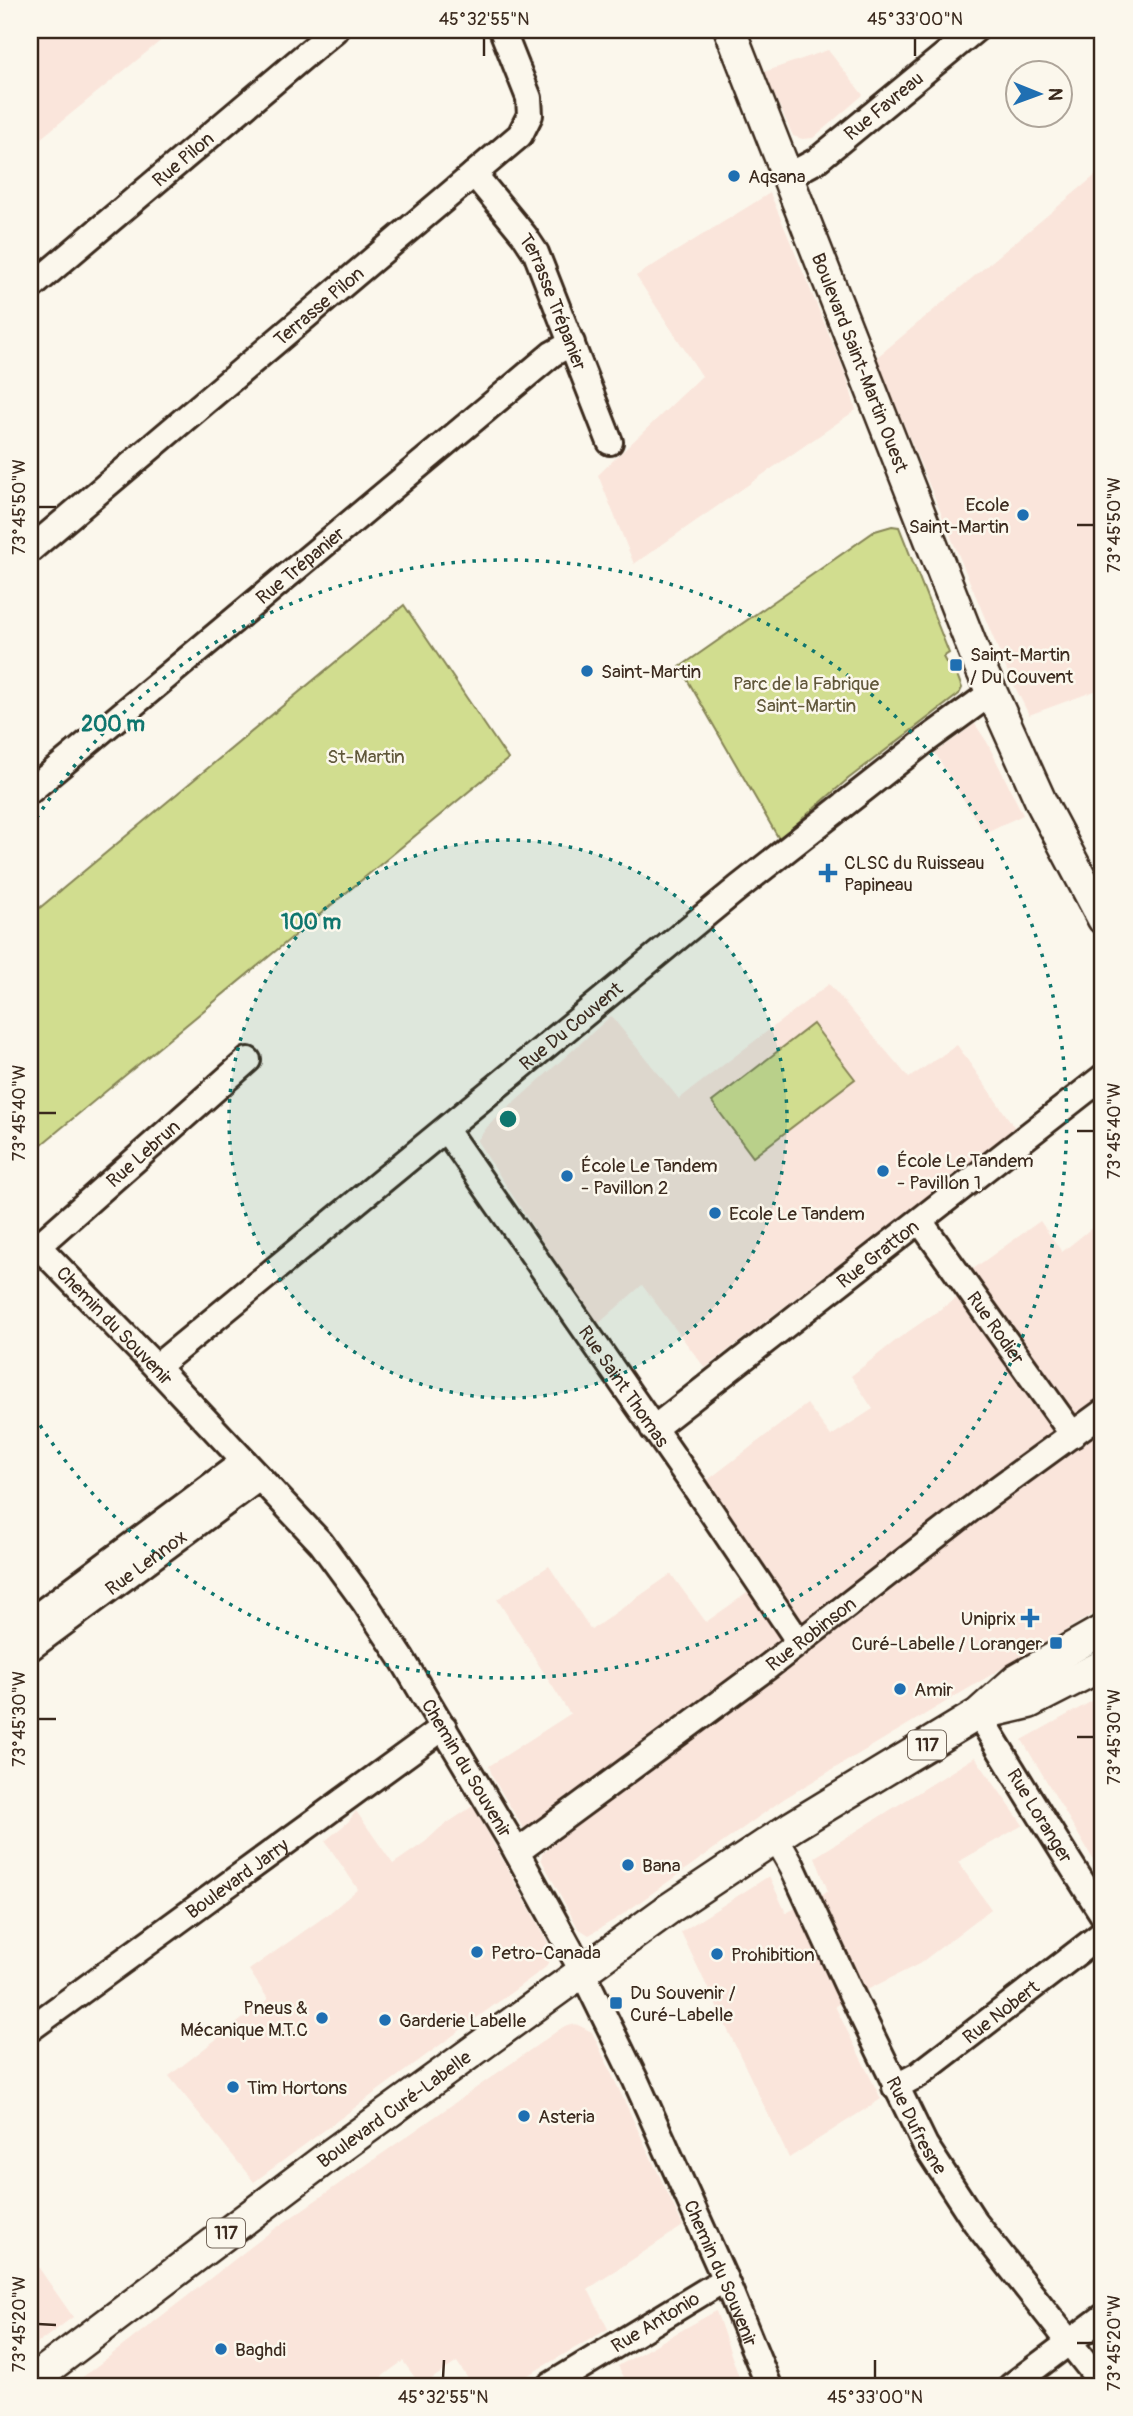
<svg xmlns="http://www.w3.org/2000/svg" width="1133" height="2416" font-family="Pangolin,sans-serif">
  <rect width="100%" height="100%" fill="#fbf7ec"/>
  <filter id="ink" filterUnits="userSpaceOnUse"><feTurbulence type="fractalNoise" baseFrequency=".0143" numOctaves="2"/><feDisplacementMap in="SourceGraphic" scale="14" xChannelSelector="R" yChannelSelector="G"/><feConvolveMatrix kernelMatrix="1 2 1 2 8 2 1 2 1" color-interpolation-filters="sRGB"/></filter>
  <g filter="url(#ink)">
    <path fill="#fae5db" d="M30 30H174L30 147Z
      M828 50 863 95 813 138 802 139 793 136 764 72Z
      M1103 169V688L1029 715 1008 673 876 358Z
      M770 193 846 375 856 410 634 564 598 475 702 376 636 276Z
      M975 724 987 742 1023 815 984 833 935 753Z
      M829 984 909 1078 957 1045 1015 1128 705 1368 642 1285 597 1325 477 1141 488 1126 611 1016 679 1099Z
      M1103 1219V1608L785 1798 619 1917 589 1935 578 1928 541 1859 542 1854 548 1849 530 1825 523 1828 493 1778 489 1766 570 1714 497 1599 549 1566 591 1630 671 1574 706 1622 760 1584 696 1489 807 1404 831 1436 873 1409 851 1376 899 1338 958 1297 955 1282 1040 1221 1062 1252Z
      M1103 1695V1876L1022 1740Z
      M975 1757 1023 1825 958 1862 991 1909 919 1964 835 2006 881 2099 789 2158 681 1932 769 1876 786 1913 828 1891 815 1857Z
      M473 1806 550 1946V1958L546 1967 254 2182 169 2076 268 1999 249 1970 327 1915 358 1889 325 1841 348 1822 356 1811 393 1864 425 1842 440 1828Z
      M576 2024 592 2032 683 2226 588 2289 608 2329 509 2386H473L457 2362 421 2386 403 2361 369 2386H71L269 2233 563 2027Z
      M30 2255 73 2317 30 2349Z
      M716 2311 742 2386H629L618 2366Z"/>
    <path fill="#d1dd8f" stroke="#868456" stroke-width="2" d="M892 526 899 527 949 653 943 657 948 666 953 664 962 688 959 694 848 779 779 839 680 667 875 531Z
      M404 605 508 759 30 1154V916Z
      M813 1024 855 1079 753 1157 712 1102Z"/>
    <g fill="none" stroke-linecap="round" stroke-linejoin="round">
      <g stroke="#3b2a1e" stroke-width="30">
        <g id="minor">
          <path id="s1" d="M474 174 524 235 536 253 610 442"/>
          <path id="s2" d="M788 176 816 161 975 30"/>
          <path id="s3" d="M30 288 335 30"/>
          <path id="s4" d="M30 550 520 135 530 115 529 98 502 30"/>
          <path id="s5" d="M30 791 552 354 572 343"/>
          <path id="s6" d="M446 1130 696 1489 799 1642"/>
          <path id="s7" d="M920 1221 1073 1435"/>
          <path id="s8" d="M30 1238 156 1367 321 1543 365 1603 401 1657 509 1838 582 1971 636 2081 731 2293 769 2386"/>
          <path id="s9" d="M38 1246 248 1060"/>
          <path id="s10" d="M156 1367 738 888 925 741 991 693"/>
          <path id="s11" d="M653 1429 1103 1077"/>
          <path d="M30 1621 244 1461"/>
          <path id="s12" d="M30 1648 259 1478"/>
          <path id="s13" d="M978 1714C1020 1782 1060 1849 1103 1915"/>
          <path id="s14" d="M776 1838 792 1866 847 1985 925 2145 975 2222 1103 2385"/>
          <path id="s15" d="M517 1852 769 1666 985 1498 1103 1412"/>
          <path id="s16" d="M30 2029 444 1727"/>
          <path id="s17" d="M895 2087 918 2075 1103 1933"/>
          <path id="s18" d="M549 2386 725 2279"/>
          <path d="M1011 2386 1103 2317"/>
        </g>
      </g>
      <g stroke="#3b2a1e" stroke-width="35">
        <g id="major">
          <path id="s19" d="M730 30 978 662 1042 804 1103 919"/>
          <path d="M982 1714 1029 1703 1103 1665"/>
          <path id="s20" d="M30 2382 330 2155 670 1908 793 1826 978 1714 1017 1679 1103 1630"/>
        </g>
      </g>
      <use href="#minor" stroke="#fbf7ec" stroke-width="24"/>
      <use href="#major" stroke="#fbf7ec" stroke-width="30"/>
    </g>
  </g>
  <path fill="none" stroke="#3b2a1e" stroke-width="2.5" d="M484 56V38M915 56V38M38 507H56M1077 525H1094M38 1113H56M1077 1131H1094M38 1719H56M1077 1737H1094M38 2324 56 2325M1077 2343H1094M443 2378 444 2360M875 2378V2360"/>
  <circle cx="508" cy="1119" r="279" fill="#0f766e" fill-opacity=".12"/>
  <g fill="none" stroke="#0f766e" stroke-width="3.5" stroke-dasharray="3.5 7">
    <circle cx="508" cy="1119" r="279"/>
    <path d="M31 827A559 559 0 1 1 31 1411"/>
  </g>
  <g fill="#1f6fb2" stroke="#fbf7ec" stroke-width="2.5">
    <circle cx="734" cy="176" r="7"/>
    <circle cx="1023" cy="515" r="7"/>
    <rect x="949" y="658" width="14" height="14" rx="3.5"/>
    <circle cx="587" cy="671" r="7"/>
    <path d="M824.5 862.5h7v7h7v7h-7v7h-7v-7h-7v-7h7z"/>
    <circle cx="883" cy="1171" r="7"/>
    <circle cx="567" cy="1176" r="7"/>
    <circle cx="715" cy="1213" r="7"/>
    <path d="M1026.5 1607.5h7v7h7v7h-7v7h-7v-7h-7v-7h7z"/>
    <rect x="1049" y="1636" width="14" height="14" rx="3.5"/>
    <circle cx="900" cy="1689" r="7"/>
    <circle cx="628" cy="1865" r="7"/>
    <circle cx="477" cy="1952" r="7"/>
    <circle cx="717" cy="1954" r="7"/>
    <rect x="609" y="1996" width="14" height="14" rx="3.5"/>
    <circle cx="322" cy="2018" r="7"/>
    <circle cx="385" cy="2020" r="7"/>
    <circle cx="233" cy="2087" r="7"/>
    <circle cx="524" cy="2116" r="7"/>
    <circle cx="221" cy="2349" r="7"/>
  </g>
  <g text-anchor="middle" stroke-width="5" stroke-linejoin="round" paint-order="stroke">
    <g fill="#fbf7ec" stroke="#75685c" stroke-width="2">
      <rect x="908" y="1730.5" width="38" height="29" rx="5"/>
      <rect x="207" y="2218.5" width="38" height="29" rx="5"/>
    </g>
    <g font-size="18" font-weight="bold" fill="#3b2a1e">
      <text x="927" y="1751">117</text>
      <text x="226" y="2239">117</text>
    </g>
    <g font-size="19" fill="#3b2a1e" stroke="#fbf7ec">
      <text dy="7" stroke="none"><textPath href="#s2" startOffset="119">Rue Favreau</textPath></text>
      <text dy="7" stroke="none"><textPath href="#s3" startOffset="200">Rue Pilon</textPath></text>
      <text dy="7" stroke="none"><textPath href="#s1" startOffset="152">Terrasse Trépanier</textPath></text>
      <text dy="7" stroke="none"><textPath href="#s4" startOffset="378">Terrasse Pilon</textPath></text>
      <text dy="7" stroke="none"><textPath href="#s19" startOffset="357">Boulevard Saint-Martin Ouest</textPath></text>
      <text dy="7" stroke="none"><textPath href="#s5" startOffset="352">Rue Trépanier</textPath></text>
      <text dy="7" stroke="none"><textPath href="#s10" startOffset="537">Rue Du Couvent</textPath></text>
      <text dy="7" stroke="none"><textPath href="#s9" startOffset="140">Rue Lebrun</textPath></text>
      <text dy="7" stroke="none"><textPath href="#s11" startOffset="285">Rue Gratton</textPath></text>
      <text dy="7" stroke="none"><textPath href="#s8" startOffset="122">Chemin du Souvenir</textPath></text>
      <text dy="7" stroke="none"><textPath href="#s7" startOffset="131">Rue Rodier</textPath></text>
      <text dy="7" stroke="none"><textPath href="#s6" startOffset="312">Rue Saint Thomas</textPath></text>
      <text dy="7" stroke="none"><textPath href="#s12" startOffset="144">Rue Lennox</textPath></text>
      <text dy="7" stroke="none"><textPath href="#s15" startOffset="366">Rue Robinson</textPath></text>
      <text dy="7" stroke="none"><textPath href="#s8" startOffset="690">Chemin du Souvenir</textPath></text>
      <text dy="7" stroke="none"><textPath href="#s13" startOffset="119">Rue Loranger</textPath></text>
      <text dy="7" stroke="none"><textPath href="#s16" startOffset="256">Boulevard Jarry</textPath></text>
      <text dy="7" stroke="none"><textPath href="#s17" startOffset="130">Rue Nobert</textPath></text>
      <text dy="7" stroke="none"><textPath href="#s20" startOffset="455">Boulevard Curé-Labelle</textPath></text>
      <text dy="7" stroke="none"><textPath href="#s14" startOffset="320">Rue Dufresne</textPath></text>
      <text dy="7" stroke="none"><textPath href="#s8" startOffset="1256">Chemin du Souvenir</textPath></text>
      <text dy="7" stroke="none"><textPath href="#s18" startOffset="124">Rue Antonio</textPath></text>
    </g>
    <g font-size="19" fill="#3b2a1e" stroke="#fbf7ec" text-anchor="start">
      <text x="748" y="183">Aqsana</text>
      <text x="1009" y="511" text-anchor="end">Ecole<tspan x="1009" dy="22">Saint-Martin</tspan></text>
      <text x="970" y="661">Saint-Martin<tspan x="970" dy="22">/ Du Couvent</tspan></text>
      <text x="601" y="678">Saint-Martin</text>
      <text x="844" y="869">CLSC du Ruisseau<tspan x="844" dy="22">Papineau</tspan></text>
      <text x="897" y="1167">École Le Tandem<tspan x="897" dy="22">- Pavillon 1</tspan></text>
      <text x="581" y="1172">École Le Tandem<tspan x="581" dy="22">- Pavillon 2</tspan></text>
      <text x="729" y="1220">Ecole Le Tandem</text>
      <text x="1016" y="1625" text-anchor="end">Uniprix</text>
      <text x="1042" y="1650" text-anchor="end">Curé-Labelle / Loranger</text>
      <text x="914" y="1696">Amir</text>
      <text x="642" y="1872">Bana</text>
      <text x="491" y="1959">Petro-Canada</text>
      <text x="731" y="1961">Prohibition</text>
      <text x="630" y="1999">Du Souvenir /<tspan x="630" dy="22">Curé-Labelle</tspan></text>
      <text x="308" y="2014" text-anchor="end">Pneus &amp;<tspan x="308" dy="22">Mécanique M.T.C</tspan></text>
      <text x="399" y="2027">Garderie Labelle</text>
      <text x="247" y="2094">Tim Hortons</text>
      <text x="538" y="2123">Asteria</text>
      <text x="235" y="2356">Baghdi</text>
    </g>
    <g font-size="19" fill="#60573a" stroke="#fbf7ec">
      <text x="806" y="690">Parc de la Fabrique<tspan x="806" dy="22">Saint-Martin</tspan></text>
      <text x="366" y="763">St-Martin</text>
    </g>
  </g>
  <circle cx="508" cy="1119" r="10" fill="#0f766e" stroke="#fbf7ec" stroke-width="3.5"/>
  <g font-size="21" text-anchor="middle" font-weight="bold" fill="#0f766e" stroke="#fbf7ec" stroke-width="5" stroke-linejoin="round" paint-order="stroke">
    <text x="113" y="731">200 m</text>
    <text x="311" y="929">100 m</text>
  </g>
  <rect width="1133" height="2416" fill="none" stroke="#fbf7ec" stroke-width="77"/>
  <g transform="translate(1039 94) rotate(91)"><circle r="33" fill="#fbf7ec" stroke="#aea59a" stroke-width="2"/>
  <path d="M0-5L12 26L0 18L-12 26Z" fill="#1f6fb2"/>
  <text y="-10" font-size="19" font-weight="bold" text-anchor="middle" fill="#3b2a1e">N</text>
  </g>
  <rect x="38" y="38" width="1056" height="2340" fill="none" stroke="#3b2a1e" stroke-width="2.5"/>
  <g font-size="18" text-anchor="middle" fill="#3b2a1e">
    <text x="484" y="25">45°32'55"N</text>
    <text x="915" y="25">45°33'00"N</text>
    <text transform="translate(19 507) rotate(-90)" y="6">73°45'50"W</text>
    <text transform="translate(1114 525) rotate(-90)" y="6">73°45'50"W</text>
    <text transform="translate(19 1113) rotate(-90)" y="6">73°45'40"W</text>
    <text transform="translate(1114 1131) rotate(-90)" y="6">73°45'40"W</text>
    <text transform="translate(19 1719) rotate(-90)" y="6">73°45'30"W</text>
    <text transform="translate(1114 1737) rotate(-90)" y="6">73°45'30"W</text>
    <text transform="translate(19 2324) rotate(-90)" y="6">73°45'20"W</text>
    <text transform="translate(1114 2343) rotate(-90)" y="6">73°45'20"W</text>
    <text x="443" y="2403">45°32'55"N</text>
    <text x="875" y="2403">45°33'00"N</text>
  </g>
</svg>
